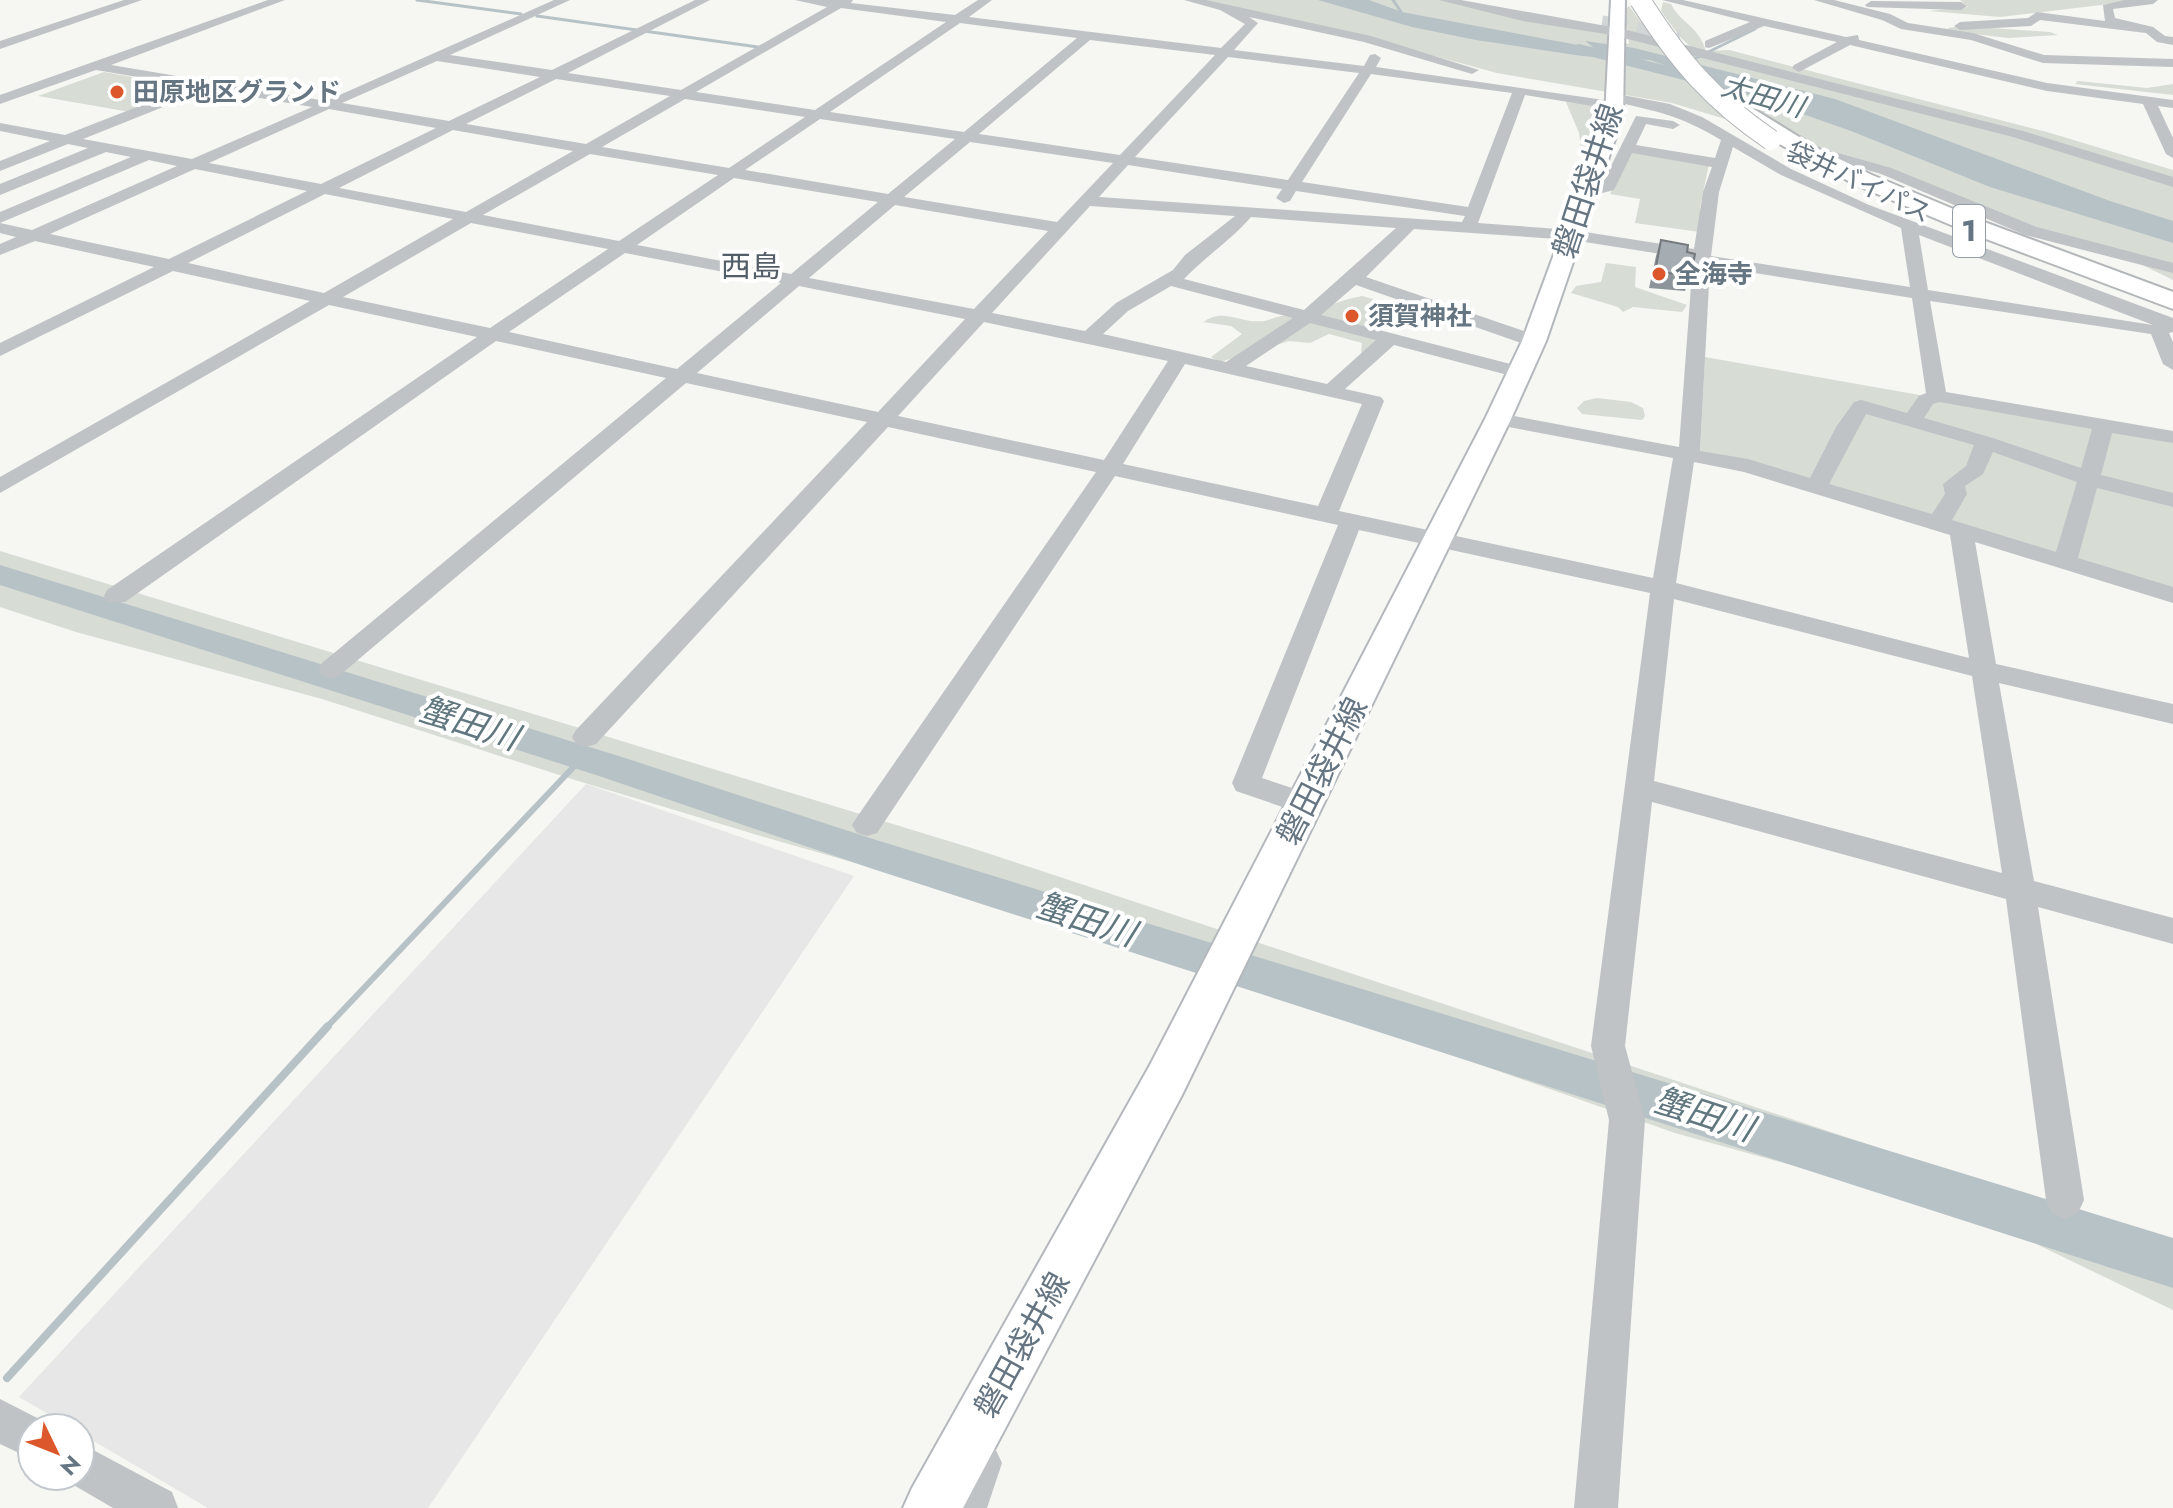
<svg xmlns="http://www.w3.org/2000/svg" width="2173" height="1508" font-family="Jost,'Noto Sans JP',sans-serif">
  <rect width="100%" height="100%" fill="#f6f6f2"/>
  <path fill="#e6e7e6" d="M586 784 854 876 428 1508H208L80 1433V1428H72L19 1397Z"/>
  <path fill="#d7dcd4" d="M1191 0H1445L1607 32 1608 40 1629 44 1625 10 1629 6 1662 51H1695L1680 37 1661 11 1663 2 1671 4C1681 24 1698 25 1706 51L1729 50 2047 132 2173 170V280L2120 254 2081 244 1875 164 1672 103 1497 73 1357 35Z
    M1960 0H2143L2000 17 1929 11 1968 7Z
    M1962 26 2050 32 2058 35 2008 38 1949 31 1948 28Z
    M104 72 194 88 130 112 38 96Z
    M2078 81 2147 88 2173 84V95L2075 84Z
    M1566 102 1599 105 1583 164 1579 133Z
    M1632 152 1709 164 1700 207V232L1635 223 1640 199 1610 194Z
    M1606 263 1636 267 1635 287 1687 305 1682 312 1633 307 1623 312 1618 307 1571 293 1576 286 1601 282Z
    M1362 296 1383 302 1392 317 1382 326 1370 355 1361 353 1362 343 1329 334 1310 343 1289 341 1220 362 1211 357 1242 334 1231 326 1203 322C1226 307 1238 324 1264 321 1270 320 1275 317 1282 316 1288 314 1294 318 1301 316 1322 309 1339 300 1362 296Z
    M1705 357 2173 440V595L1700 453Z
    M1597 398 1631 402 1643 408 1645 416 1642 420 1582 414 1577 408 1584 401Z
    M0 551 978 850 2097 1220 2173 1248V1310L1980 1217 1675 1133 1116 937 764 837 575 780 322 699 76 632 0 607Z"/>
  <path fill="#b7c2c7" d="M1318 0H1369L1402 12 1594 48 1585 41 1634 48 1835 99 2110 201 2173 221V243L1990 187 1851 131 1650 60 1582 56 1476 40 1412 27Z"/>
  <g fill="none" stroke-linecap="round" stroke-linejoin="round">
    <path stroke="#b7c2c7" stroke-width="3" d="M417 0 521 14
      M1393 0 1401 12
      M537 16 758 47
      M1690 61 1755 29"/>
    <path stroke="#b7c2c7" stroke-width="6" d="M326 1028 582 758"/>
    <path stroke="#b7c2c7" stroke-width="8" d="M7 1378 328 1026"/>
    <path fill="#b7c2c7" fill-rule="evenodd" d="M1579 44 1733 82 1736 86 1727 91 1573 52V46Z
      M0 565 625 758 873 839 2173 1238V1288L873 869 599 776 0 585Z"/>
    <path stroke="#d2d6d6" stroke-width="13" stroke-dasharray="13 7" stroke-linecap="butt" d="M1602 22 1627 26
      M1637 28 1680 37"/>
    <g stroke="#b4b8bc" stroke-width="4">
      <path id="major" d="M1611 0H1625L1623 116 1546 341 1511 419 1182 1095 963 1508H903L912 1488 1150 1065 1485 419 1522 341 1605 116Z"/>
    </g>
    <g stroke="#b4b7ba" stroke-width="4">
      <path id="highway" d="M1731 95 1817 148 1872 175 1987 223 2173 292V309L1970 233 1856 185 1774 141 1721 101Z"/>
    </g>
    <path fill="#bfc3c6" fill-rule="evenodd" d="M124 0H142L0 49V41Z
      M268 0H285L111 65 326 101 554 0H570L450 55 552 70 695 0H710L568 73 681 90 827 7 795 0H853L851 3 955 15 978 0H992L969 17 1221 48 1245 24 1220 10 1184 0H1206L1371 36 1479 70 1472 74 1364 42 1249 17 1258 23 1234 50 1364 66 1370 55 1375 54 1381 58 1376 67 1604 100V106L1599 107 1525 95 1478 223 1572 230 1694 249 1703 192 1712 167 1632 153 1614 190 1587 197 1579 192 1602 184 1636 116 1673 121 1680 125 1673 129 1646 124 1636 145 1715 158 1721 140C1679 115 1659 112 1612 101L1610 98 1617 94 1670 104 1702 117 1791 169 1869 205 2173 318V332L2169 333 2173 342V370L2163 364 2151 334 1930 301 1946 392 2173 431V443L2112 433 2101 475 2173 493V507L2097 488 2078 558 2173 587V603L1975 542 1996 664 2173 704V724L1999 683 2034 881 2173 918V944L2038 907 2084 1200 2078 1213 2065 1219 2052 1213 2046 1200 2006 899 1652 802 1625 1046 1645 1120 1618 1508H1574L1609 1120 1591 1046 1650 593 1359 530 1262 778 1316 796 1321 804 1316 812 1306 815 1236 791 1232 783 1338 525 1115 476 877 833 867 836 857 833 852 825 857 817 1096 472 888 427 596 744 586 747 576 744 572 737 576 730 867 422 686 383 340 675 331 678 322 675 318 669 322 663 666 378 496 341 125 602H107L104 596 107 590 477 337 329 305 0 493V477L310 301 173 271 0 356V343L154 267 35 241 0 255V244L16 237 0 233V223L32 230 177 166 149 160 0 223V212L131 157 106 152 0 195V184L88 148 68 144 0 171V161L50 141 0 131V123L65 135 191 86 96 70 0 104V95ZM841 8 946 22 815 110 696 92ZM960 23 1077 38 964 132 830 112ZM1090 40 1215 55 1120 155 979 134ZM1228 57 1359 73 1288 180 1135 157ZM437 61 540 77 449 121 342 103ZM1371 74 1512 93 1468 207 1302 182ZM556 79 670 96 586 144 466 124ZM208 89 312 107 192 159 83 139ZM685 99 805 117 729 168 602 147ZM329 109 436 128 321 184 209 163ZM820 119 955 139 888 194 745 170ZM453 130 573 151 466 212 339 188ZM970 142 1113 163 1057 222 904 197ZM1733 147 1781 175 1901 228 1910 287 1711 256 1719 192ZM590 154 718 175 619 241 483 215ZM1128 165 1282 189 1276 198 1284 203 1290 201 1296 191 1465 216 1462 222 1099 197ZM195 169 307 191 169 259 50 234ZM734 178 878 202 791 274 637 245ZM325 194 453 219 324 293 188 263ZM895 205 1048 231 974 309 809 278ZM1090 206 1235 216 1185 255 1173 270 1116 303 1085 331 992 313ZM1251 217 1396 228 1304 310 1184 279C1205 257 1231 240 1251 217ZM471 223 608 249 490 328 343 297ZM1414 229 1572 240 1693 259 1679 447 1498 413 1488 419 1498 425 1673 458 1653 578 1339 511 1384 401 1381 397 1345 389 1394 345 1519 378 1529 372 1526 368 1321 315 1356 285 1527 345 1534 347 1544 341 1541 337 1366 277ZM1919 235 2153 325 1928 290ZM625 253 781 283 677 369 509 332ZM1710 266 1912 298 1926 393 1919 396 1907 413 1861 400 1854 402 1836 427 1810 478 1748 459 1700 451ZM799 286 965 319 878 412 697 373ZM1171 286 1293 318 1226 362 1103 334 1128 311ZM984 322 1168 361 1104 460 898 416ZM1310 323 1376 340 1327 384 1246 366ZM1185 364 1362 404 1318 506 1123 464ZM1939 402 2092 429 2081 468 1993 438 1924 418 1933 404ZM1866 414 1974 445 1966 466 1943 484 1945 494 1932 514 1829 484ZM1993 452 2077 482 2056 552 1952 520 1967 494 1965 486 1983 474ZM1694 462 1744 472 1950 535 1969 658 1676 583ZM1674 599 1972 676 2002 873 1654 781Z
      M1439 0H1461L1623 29 2023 131 2173 177V187L2013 137 1612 35 1523 21Z
      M1662 0H1683L1846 37 1858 35 1859 40 2047 83 2173 100V108L2158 106 2173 138V158L2166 154 2143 104 2047 91 1850 45 1799 72 1792 68 1794 65 1837 42 1764 26 1709 48 1705 47V41L1750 22Z
      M1814 0H1834L1890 14 1908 23 1973 33 2044 55 2173 59V67L2043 63 1971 40 1901 29 1882 20Z
      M2125 0H2158L2153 4 2113 9 2115 18 2153 27 2165 36 2173 37V45L2157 42 2146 33 2040 20 2031 26 1960 30 1954 26 1960 22 2028 18 2037 12 2105 21 2103 5Z
      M1871 1 1961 2 1967 6 1961 10 1867 7 1865 5Z
      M1828 150 1891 168 2037 227 2173 263V273L2025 235 1881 174 1823 157V151Z
      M0 1399 47 1423 49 1428H32V1459L0 1444Z
      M980 1441 995 1448 1002 1463 987 1508H943L965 1448Z
      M80 1443 172 1492 178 1508H113L65 1480 63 1476H80Z"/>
    <use href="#major" fill="#fff" fill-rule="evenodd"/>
    <use href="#highway" fill="#fff" fill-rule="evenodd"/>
    <g stroke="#b4b7ba" stroke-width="22" stroke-linecap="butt">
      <path id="highway-bridge" d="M1640 0C1678 60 1712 100 1771 140"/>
    </g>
    <use href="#highway-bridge" stroke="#fff" stroke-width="20"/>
  </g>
  <path fill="#8e959a" d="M1661 240 1687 252 1691 275 1685 291 1649 288 1656 256Z"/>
  <path fill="#a5adb3" stroke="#74797d" stroke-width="2" d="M1661 240 1688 245 1687 252 1695 254 1691 275 1655 272Z"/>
  <g fill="#dc572c" stroke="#fff" stroke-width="3">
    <circle cx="117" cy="92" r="8"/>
    <circle cx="1659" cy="274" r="8"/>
    <circle cx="1352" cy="316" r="8"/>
  </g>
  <g text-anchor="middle" stroke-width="8" stroke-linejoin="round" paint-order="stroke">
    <g font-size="26" font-weight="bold" fill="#667582" stroke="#fff" text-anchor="start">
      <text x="133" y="101">田原地区グランド</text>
      <text x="1675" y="283">全海寺</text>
      <text x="1368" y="325">須賀神社</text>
    </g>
    <g font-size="26" fill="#667582" stroke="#fff">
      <text transform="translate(1859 182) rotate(25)" y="9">袋井バイパス</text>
    </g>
    <g font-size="28" font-style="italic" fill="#61777f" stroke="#fff">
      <text transform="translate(1763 96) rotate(16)" y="10">太田川</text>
    </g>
    <rect fill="#fff" stroke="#949ea8" stroke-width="2" x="1953" y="205" width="32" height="52" rx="6"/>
    <g font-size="30" font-weight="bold" fill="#667582">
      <text x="1969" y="241">1</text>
    </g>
    <g font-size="30" fill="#535e68" stroke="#fff">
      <text x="751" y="277">西島</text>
    </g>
    <g font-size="32" fill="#667582" stroke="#fff">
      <text transform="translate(1588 181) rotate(-72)" y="11">磐田袋井線</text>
      <text transform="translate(1322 771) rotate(-63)" y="11">磐田袋井線</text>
      <text transform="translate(1022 1345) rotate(-61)" y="11">磐田袋井線</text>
    </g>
    <g font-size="34" font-style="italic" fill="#61777f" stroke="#fff">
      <text transform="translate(469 723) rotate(18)" y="12">蟹田川</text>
      <text transform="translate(1086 919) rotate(18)" y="12">蟹田川</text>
      <text transform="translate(1704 1114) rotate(18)" y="12">蟹田川</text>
    </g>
  </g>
  <g transform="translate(56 1452) rotate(133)"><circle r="38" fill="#ffffff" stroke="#c2c8cd" stroke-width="2"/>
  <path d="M0-6L14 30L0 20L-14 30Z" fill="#dc572c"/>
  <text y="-12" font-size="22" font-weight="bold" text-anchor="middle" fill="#667582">N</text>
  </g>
</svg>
